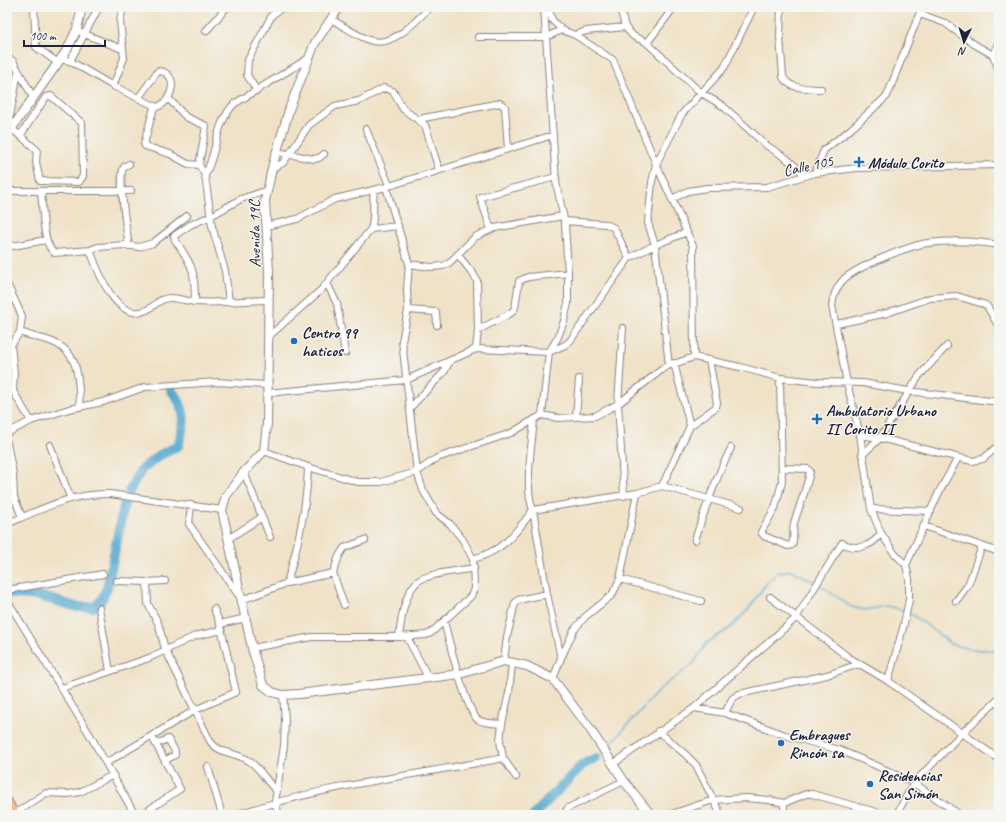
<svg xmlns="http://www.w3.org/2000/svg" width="1006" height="822" font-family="Caveat,sans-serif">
  <rect width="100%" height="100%" fill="#f6f6f2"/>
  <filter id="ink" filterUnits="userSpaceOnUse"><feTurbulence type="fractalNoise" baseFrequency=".025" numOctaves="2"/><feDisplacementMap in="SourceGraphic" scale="8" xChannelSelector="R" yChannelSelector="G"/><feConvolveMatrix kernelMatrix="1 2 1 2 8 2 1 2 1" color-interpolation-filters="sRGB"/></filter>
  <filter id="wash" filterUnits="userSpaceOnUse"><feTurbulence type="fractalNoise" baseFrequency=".012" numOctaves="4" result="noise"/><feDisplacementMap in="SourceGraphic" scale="16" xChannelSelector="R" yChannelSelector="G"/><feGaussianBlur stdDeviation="0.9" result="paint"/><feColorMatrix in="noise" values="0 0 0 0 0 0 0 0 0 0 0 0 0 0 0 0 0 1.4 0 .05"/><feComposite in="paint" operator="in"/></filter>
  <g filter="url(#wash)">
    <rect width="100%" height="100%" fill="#f0e2c7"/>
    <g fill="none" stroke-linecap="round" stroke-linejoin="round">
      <path stroke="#54a7cf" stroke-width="1.5" d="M820 585 851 607 865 610 886 606 904 610
        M908 612 927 625 951 644 970 649 999 651
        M606 749 660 689 693 664 707 643 730 628 748 610 765 585 777 573 791 570 815 582
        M596 758 602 753"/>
      <path stroke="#54a7cf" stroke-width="10" d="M129 491 142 469 160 455 178 446C185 423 188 409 171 390
        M7 593 39 596 77 607H94L101 601 107 588 125 501
        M534 815 582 765 596 758"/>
    </g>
  </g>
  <g filter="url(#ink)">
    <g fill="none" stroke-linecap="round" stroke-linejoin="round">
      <g stroke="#898281" stroke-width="8">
        <path id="minor" d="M34 7 36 47 58 63
          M548 7 552 20 562 30 575 35 613 60 656 164 693 246 694 357
          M620 7 625 27 633 36 646 42 700 92 723 106 766 145 786 158 805 175
          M781 7 780 37 783 77C790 90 807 88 821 89
          M920 14 945 23 974 44 993 55 999 70
          M331 19C343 26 356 35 369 40 392 49 416 21 430 7
          M206 31 227 7
          M82 33 122 49
          M575 35 586 31 625 27
          M478 37H546L562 30
          M647 43 674 7
          M993 55 999 42
          M7 58 13 61 33 97
          M61 59 70 61 113 86 157 107C173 102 180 72 158 71L139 97
          M70 61 99 7
          M113 86 124 58 120 21 123 7
          M257 91 247 75 248 60 272 15 283 7
          M169 99 186 117 206 126 199 165 205 175
          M154 107 144 144 145 146 170 154 188 164 199 165
          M10 116 18 72
          M419 119 500 103 505 107 508 149
          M11 128 37 150 36 162 40 181 79 182 83 176 82 123 51 96 46 97 20 136
          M366 129 389 185
          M277 152 314 159 319 158 324 154
          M273 168 283 163 309 125 335 106 359 101 384 88 393 91 403 109 425 125 439 170
          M815 173 824 150 851 129 887 96 922 7
          M7 191H131
          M41 192C43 206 42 246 55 253L90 250C97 269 115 321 144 311 154 308 158 298 170 298 179 298 186 301 195 302 218 304 244 300 268 300
          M672 199 688 191 707 188 767 187 815 173 857 168 999 165
          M564 221 606 224 614 228 629 258
          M266 226 297 219 335 199 386 187 553 135
          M371 229 398 226
          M491 229 480 197 556 177
          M129 246C127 233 117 176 124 167 125 166 127 165 129 164
          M7 247 46 240
          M90 250 98 247 124 245 139 247 153 243 187 216
          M458 255 474 275 477 281 478 330 476 349
          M409 264 431 267 443 266 449 263 475 237 494 228 563 216
          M327 283 337 304 345 353
          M7 284 22 316 20 332 11 345 14 373 13 391 31 421
          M229 301 225 271 212 226 205 175C218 151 214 126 234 104L309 58
          M195 302C195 270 193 266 175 240L174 236 190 225 211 216 241 199 268 190
          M408 310 436 312 437 325
          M837 324 887 313 930 298 957 296 983 304 987 306 999 327
          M623 328 618 404 624 496
          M478 330 511 313 515 308 519 281 528 277 568 273
          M20 332C30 336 40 338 50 341 81 352 78 379 80 407
          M268 337 321 290 371 229C375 217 372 203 374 190
          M674 363 690 426
          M669 365 655 245 648 223 652 182 656 164 682 114 724 68 754 7
          M780 378 782 482 775 508 761 532 764 536 788 546 792 545C795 537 792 531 794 523 799 506 807 489 810 471L808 469 782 468
          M267 393 406 380 476 349 549 352 565 345 570 341 629 258 655 245 687 232
          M996 402 999 393
          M410 408 444 372 450 361
          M542 415 549 352 558 337 564 321 568 303V273L565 224 556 182 544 7
          M576 417 579 379
          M534 420C532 443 524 489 533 510L547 594 561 658 553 679
          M7 433 31 421 69 409 103 402 145 387 216 382 267 385
          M860 435 880 438 972 461 983 459 999 445
          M7 443 13 474 14 497 22 517
          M50 445 70 497
          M264 451 308 467 358 482H381L417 472 437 458 511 433 542 415 558 418 595 416 618 404 665 367 694 357 740 367 780 378 818 382 863 383 908 391 999 402
          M862 455 880 438 919 376 947 346
          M244 472 270 537
          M662 486 741 508
          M191 505 189 524 242 600 287 583 333 573
          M871 509 931 511
          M7 524C41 509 72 493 110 494L222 510
          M924 526 999 552
          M228 539 262 517
          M695 540C705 508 716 478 731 448
          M473 559C503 551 515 534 533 510L637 493 662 486 690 426 716 407 717 403 709 360
          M906 565 894 553 881 533 871 509 860 435 847 383 832 306C833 296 836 287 844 279 857 267 910 245 928 243 951 240 976 241 999 245
          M620 579 701 601
          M117 581 147 582
          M165 581 147 582 148 604 158 623 165 649 210 741C219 755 240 752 252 763 262 771 267 783 277 791
          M287 583C298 546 307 506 308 467
          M7 590 103 574
          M770 597 848 657 888 681 999 759
          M7 600 90 735 135 815
          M956 601 968 585 982 546
          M344 605 333 573 339 556 344 548 365 540
          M99 608 110 671
          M444 621C449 641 465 707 477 719 483 724 495 723 502 724
          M220 624 246 618
          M399 637C401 620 404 594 417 582 427 573 460 571 474 568
          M407 637 429 679
          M252 648 312 637H399L426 635 431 633 471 596 474 589 473 559 463 540 450 524 436 513 423 490 417 472 402 341 408 310 407 289 409 264 386 187
          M562 656 574 630 585 617 612 595 620 579 637 493
          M504 661 507 637 515 603 518 600 547 594
          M512 663 509 693 502 724 500 741 503 758 516 777
          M888 681 903 628 909 600V579L906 565 940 490 958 458
          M62 688 149 658 195 636 222 630
          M694 708 725 713 732 699 739 694 827 675 859 664
          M725 713 785 735 839 750 875 765 914 783 960 815
          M658 731 686 755 696 765 721 815
          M156 744 168 739 175 751V755L166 760
          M106 763 195 710 236 692 220 624 214 609
          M613 764 694 708 796 618 842 543C857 551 872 547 881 533
          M208 767 222 815
          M784 803V815
          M14 814 46 793 68 794 80 792 113 775
          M141 815 180 789 152 737
          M236 815C322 785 413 776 503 758
          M279 815 275 802 284 746 285 720 283 695
          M564 815 568 808 624 781
          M669 815 713 800 746 798 769 800 784 803 806 794H812L887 815
          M896 815 914 783 962 733 999 699"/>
      </g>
      <g stroke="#898281" stroke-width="10">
        <path id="tertiary" d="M339 7 315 43 290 107 273 164 265 201 269 272 267 424 264 451 244 472 226 496 222 510 252 648 263 685 272 692 283 695 299 694 460 674 504 661 527 666 553 679 588 726 624 781 651 815
          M7 135 67 50 77 29 82 7"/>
      </g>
      <g stroke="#898281" stroke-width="12">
        <path id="primary" d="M7 802 14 815"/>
      </g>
      <use href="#minor" stroke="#fff" stroke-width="6"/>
      <use href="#tertiary" stroke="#fff" stroke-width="8"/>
      <use href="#primary" stroke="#fbbb8d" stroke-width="10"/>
    </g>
  </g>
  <g fill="#1f6fb2" stroke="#f6f6f2" stroke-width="1.5">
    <path d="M857 156h4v4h4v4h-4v4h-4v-4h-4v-4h4z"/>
    <circle cx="294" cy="341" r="4"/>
    <path d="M815 413h4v4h4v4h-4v4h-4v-4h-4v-4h4z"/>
    <circle cx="781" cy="743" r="4"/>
    <circle cx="870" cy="784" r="4"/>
  </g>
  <g text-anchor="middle" stroke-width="3" stroke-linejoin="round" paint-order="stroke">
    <g font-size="16" font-weight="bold" fill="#22223b" stroke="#f6f6f2" text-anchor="start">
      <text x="868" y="168">Módulo Corito</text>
      <text x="302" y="338">Centro 99<tspan x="302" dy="18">haticos</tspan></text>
      <text x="826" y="416">Ambulatorio Urbano<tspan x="826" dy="18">II Corito II</tspan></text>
      <text x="789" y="740">Embragues<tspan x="789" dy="18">Rincón sa</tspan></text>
      <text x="878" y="781">Residencias<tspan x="878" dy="18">San Simón</tspan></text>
    </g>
    <g font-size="16" fill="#22223b" stroke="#f6f6f2">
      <text transform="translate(808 165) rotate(-12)" y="6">Calle 105</text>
      <text transform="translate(254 234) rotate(-91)" y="6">Avenida 19C</text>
    </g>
  </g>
  <rect width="1006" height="822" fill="none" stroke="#f6f6f2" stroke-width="24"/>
  <g transform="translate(964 42) rotate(185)" stroke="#f6f6f2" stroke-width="3" paint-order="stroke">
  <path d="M0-3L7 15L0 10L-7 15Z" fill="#22223b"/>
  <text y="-6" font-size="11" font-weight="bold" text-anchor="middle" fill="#22223b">N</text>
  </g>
  <path d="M24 40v6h81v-6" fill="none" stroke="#22223b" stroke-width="2"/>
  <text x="30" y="40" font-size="12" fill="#22223b" stroke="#f6f6f2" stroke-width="3" paint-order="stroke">100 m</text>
</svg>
